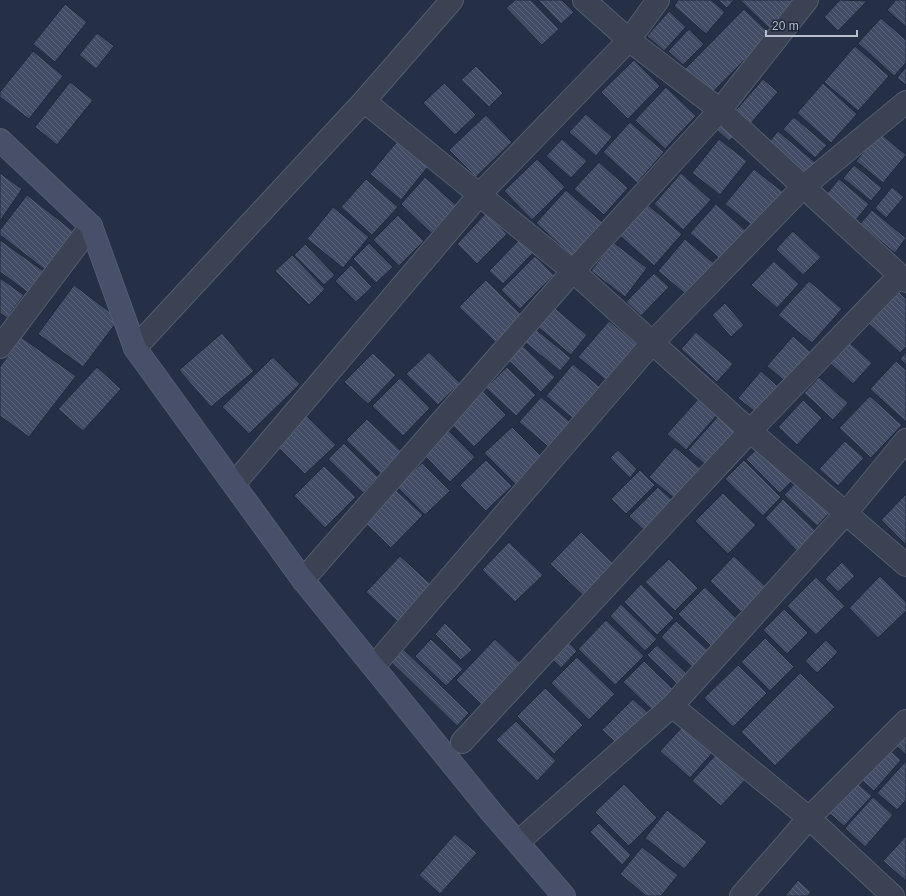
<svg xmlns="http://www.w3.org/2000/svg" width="906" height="896" font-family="Arial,sans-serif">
  <defs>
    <pattern id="building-back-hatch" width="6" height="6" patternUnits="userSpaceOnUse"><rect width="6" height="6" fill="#424c65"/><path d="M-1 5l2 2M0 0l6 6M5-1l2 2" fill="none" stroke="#5b647a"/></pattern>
  </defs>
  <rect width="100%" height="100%" fill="#252f45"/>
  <path fill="url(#building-back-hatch)" stroke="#20293c" d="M515 0H531L559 29 542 45 506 8Z
    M538 0H562L574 12 561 24Z
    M678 0H711L725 12 706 34 674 6Z
    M718 0H734L727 8Z
    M740 0H798L772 31Z
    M840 0 867 1 838 31 824 17Z
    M896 0H906V27L887 10Z
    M65 4 87 22 55 62 33 44Z
    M744 9 770 34 709 96 683 71Z
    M669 11 686 27 664 51 647 36Z
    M881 18 906 40V63L894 76 858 43Z
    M689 29 704 44 683 65 668 51Z
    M97 33 114 46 96 69 79 55Z
    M855 46 889 76 858 111 824 82Z
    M33 51 63 76 29 119 0 97V92Z
    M634 60 660 86 628 119 601 92Z
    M476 66 503 93 489 107 461 80Z
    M906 67V85L897 78Z
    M763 79 778 92 745 130 730 117Z
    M70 82 93 100 57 145 35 127Z
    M444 83 476 115 455 135 423 103Z
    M823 83 857 114 831 143 797 113Z
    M666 87 696 116 665 149 635 120Z
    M586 114 612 137 596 156 569 132Z
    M486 115 512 142 476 177 449 150Z
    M794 117 827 145 815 158 783 129Z
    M727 119 739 131 729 141 716 129Z
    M630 122 664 152 637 183 603 152Z
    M778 131 817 164 803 180 765 147Z
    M880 133 906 155 883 183 856 161Z
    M400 138 431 163 401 200 370 174Z
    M562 139 587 161 571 178 546 156Z
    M719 139 747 161 720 195 692 173Z
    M537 159 565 187 532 220 504 191Z
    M599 162 628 188 604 215 574 189Z
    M854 165 882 188 871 201 843 178Z
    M754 169 783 192 755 228 725 204Z
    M0 173 22 189 0 221Z
    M681 173 711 200 683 230 654 204Z
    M425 177 457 206 431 233 401 204Z
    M366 179 398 207 372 235 341 207Z
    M839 179 869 204 855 221 825 196Z
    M892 187 904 197 886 218 875 208Z
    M566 190 603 223 572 256 536 223Z
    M27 195 77 234 48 272 0 235V230Z
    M647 204 682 234 654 266 620 236Z
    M716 204 746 231 720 259 690 233Z
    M333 207 369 237 343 268 307 239Z
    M872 210 906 238 895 253 860 224Z
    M486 213 507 234 477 264 457 244Z
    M398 215 424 241 399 266 373 240Z
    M793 231 821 257 803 275 776 249Z
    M685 239 716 265 689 297 658 271Z
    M0 240 49 275 34 297 0 272Z
    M519 240 533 253 503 284 489 271Z
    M613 242 647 268 625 297 591 271Z
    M369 243 393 267 376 283 353 259Z
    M305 244 335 275 324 285 294 255Z
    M292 255 325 289 309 305 275 271Z
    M535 256 554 275 520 309 501 290Z
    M774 261 799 284 777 308 751 285Z
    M351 265 372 287 356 302 335 281Z
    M654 273 669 287 641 316 626 302Z
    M0 278 24 295 7 318 0 313Z
    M486 280 522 315 495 342 459 307Z
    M809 281 842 309 812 343 778 315Z
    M74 285 119 319 83 367 38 334Z
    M897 290 906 299V347L900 353 867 322Z
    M725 303 744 325 731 337 712 315Z
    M555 308 587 335 571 355 538 327Z
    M609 321 638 345 607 381 578 357Z
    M532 326 571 358 560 371 521 339Z
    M696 332 733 364 717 382 681 349Z
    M222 333 254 371 211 407 179 370Z
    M793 336 814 355 789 385 767 366Z
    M21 337 76 376 29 437 0 416V367Z
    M519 342 555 377 541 392 505 357Z
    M849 342 872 363 853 384 830 363Z
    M429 352 460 383 438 405 406 374Z
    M906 352V365L900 359Z
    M373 353 396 375 368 404 344 382Z
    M273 357 300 384 249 434 222 407Z
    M896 361 906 370V422L870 389Z
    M573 364 605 391 578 423 546 396Z
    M97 367 121 389 83 431 58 409Z
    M507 367 536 395 516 416 486 388Z
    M761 371 782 390 760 416 738 398Z
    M819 377 848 403 833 420 804 393Z
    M400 378 430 408 403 436 372 406Z
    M483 391 506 415 474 447 450 423Z
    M870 396 902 425 871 458 839 428Z
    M541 397 575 426 553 451 519 422Z
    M700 397 718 414 686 450 667 434Z
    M803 400 822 418 797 445 778 427Z
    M720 414 738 430 707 466 688 450Z
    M306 415 336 445 305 474 276 445Z
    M367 419 404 454 382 475 346 440Z
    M512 427 545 460 518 487 484 453Z
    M446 428 475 457 450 482 422 453Z
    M845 441 864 458 838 486 819 469Z
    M344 443 378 477 363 493 328 459Z
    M675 447 701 469 675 499 649 477Z
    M758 448 792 481 780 493 746 459Z
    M618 450 637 469 630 478 610 458Z
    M486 460 512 486 486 511 460 485Z
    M744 460 781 497 763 516 725 479Z
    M422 463 450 491 425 515 397 487Z
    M324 466 356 497 325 528 294 496Z
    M640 470 655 485 626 514 611 499Z
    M799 479 831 511 817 526 784 495Z
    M658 487 675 503 646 532 629 516Z
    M395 489 423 515 391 548 363 521Z
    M723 493 756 525 728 554 695 521Z
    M906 494V545L881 520Z
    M783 499 818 533 798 552 765 518Z
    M581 532 617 567 586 598 550 564Z
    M509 542 543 575 515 602 482 570Z
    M400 556 433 586 399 623 366 592Z
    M734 556 766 587 741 612 710 581Z
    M669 559 698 588 675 611 645 582Z
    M842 562 855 576 838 592 825 579Z
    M880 576 906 602V611L878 638 849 608Z
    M816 577 845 606 816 635 787 606Z
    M641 584 674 618 657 635 624 602Z
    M705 587 738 620 711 646 678 614Z
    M621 604 657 639 645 651 610 616Z
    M784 609 808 633 787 654 763 630Z
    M606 620 644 656 615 685 578 649Z
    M676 621 710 652 694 669 661 637Z
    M445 623 472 650 461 660 435 634Z
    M564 637 577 651 561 668 547 654Z
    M765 638 794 667 770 691 741 662Z
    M431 639 463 669 446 686 415 656Z
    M495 639 525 668 485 708 456 680Z
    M826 640 838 652 817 673 805 661Z
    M399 645 469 713 457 726 386 657Z
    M657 645 690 677 680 687 647 655Z
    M577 657 615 694 589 720 551 683Z
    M644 661 674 690 653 711 623 682Z
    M738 665 767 693 733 727 704 698Z
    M800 673 835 707 775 766 741 732Z
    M545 688 583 725 554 754 517 716Z
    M633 699 649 714 618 745 602 730Z
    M516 721 556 761 537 781 496 740Z
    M685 724 715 750 690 778 660 751Z
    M906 731V755L894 744Z
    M888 748 901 760 874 791 860 779Z
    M720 750 749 776 721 806 692 781Z
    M906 761V800L897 810 877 793Z
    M855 781 872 796 844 826 828 812Z
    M624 784 657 818 629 846 595 812Z
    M873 797 893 815 865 847 845 828Z
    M667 810 707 842 684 869 645 838Z
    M599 823 631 855 622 865 590 832Z
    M455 834 477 853 440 894 419 875Z
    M906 836V881L883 861Z
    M642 847 678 875 661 896H646L620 874Z
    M798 880 811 892 808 896H785Z"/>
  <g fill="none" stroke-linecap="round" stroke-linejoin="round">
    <g stroke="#555d6f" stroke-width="24">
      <path id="street" d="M584 0 629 40 720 110 906 281
        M364 101 573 271 750 431 906 565
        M0 347 91 226
        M135 348 364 101 452 0
        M234 484 480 194 629 40 658 0
        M303 580 573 271 720 110 807 0
        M374 666 652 343 803 187 906 102
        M672 706 809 818 893 896
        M462 742 750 431 900 275
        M518 842 672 706 846 513 906 440
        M741 896 809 818 906 721"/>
    </g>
    <g stroke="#555d6f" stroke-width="24">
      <path id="secondary" d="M0 140 91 226 135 348 303 580 492 813 564 896"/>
    </g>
    <use href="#street" stroke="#3a4254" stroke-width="22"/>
    <use href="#secondary" stroke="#475068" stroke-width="22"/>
  </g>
  <path d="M766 30v6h91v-6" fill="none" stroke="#b7bece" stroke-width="2"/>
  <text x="772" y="30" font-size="12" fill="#b7bece" stroke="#1e273a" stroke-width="3" paint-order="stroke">20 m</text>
</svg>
